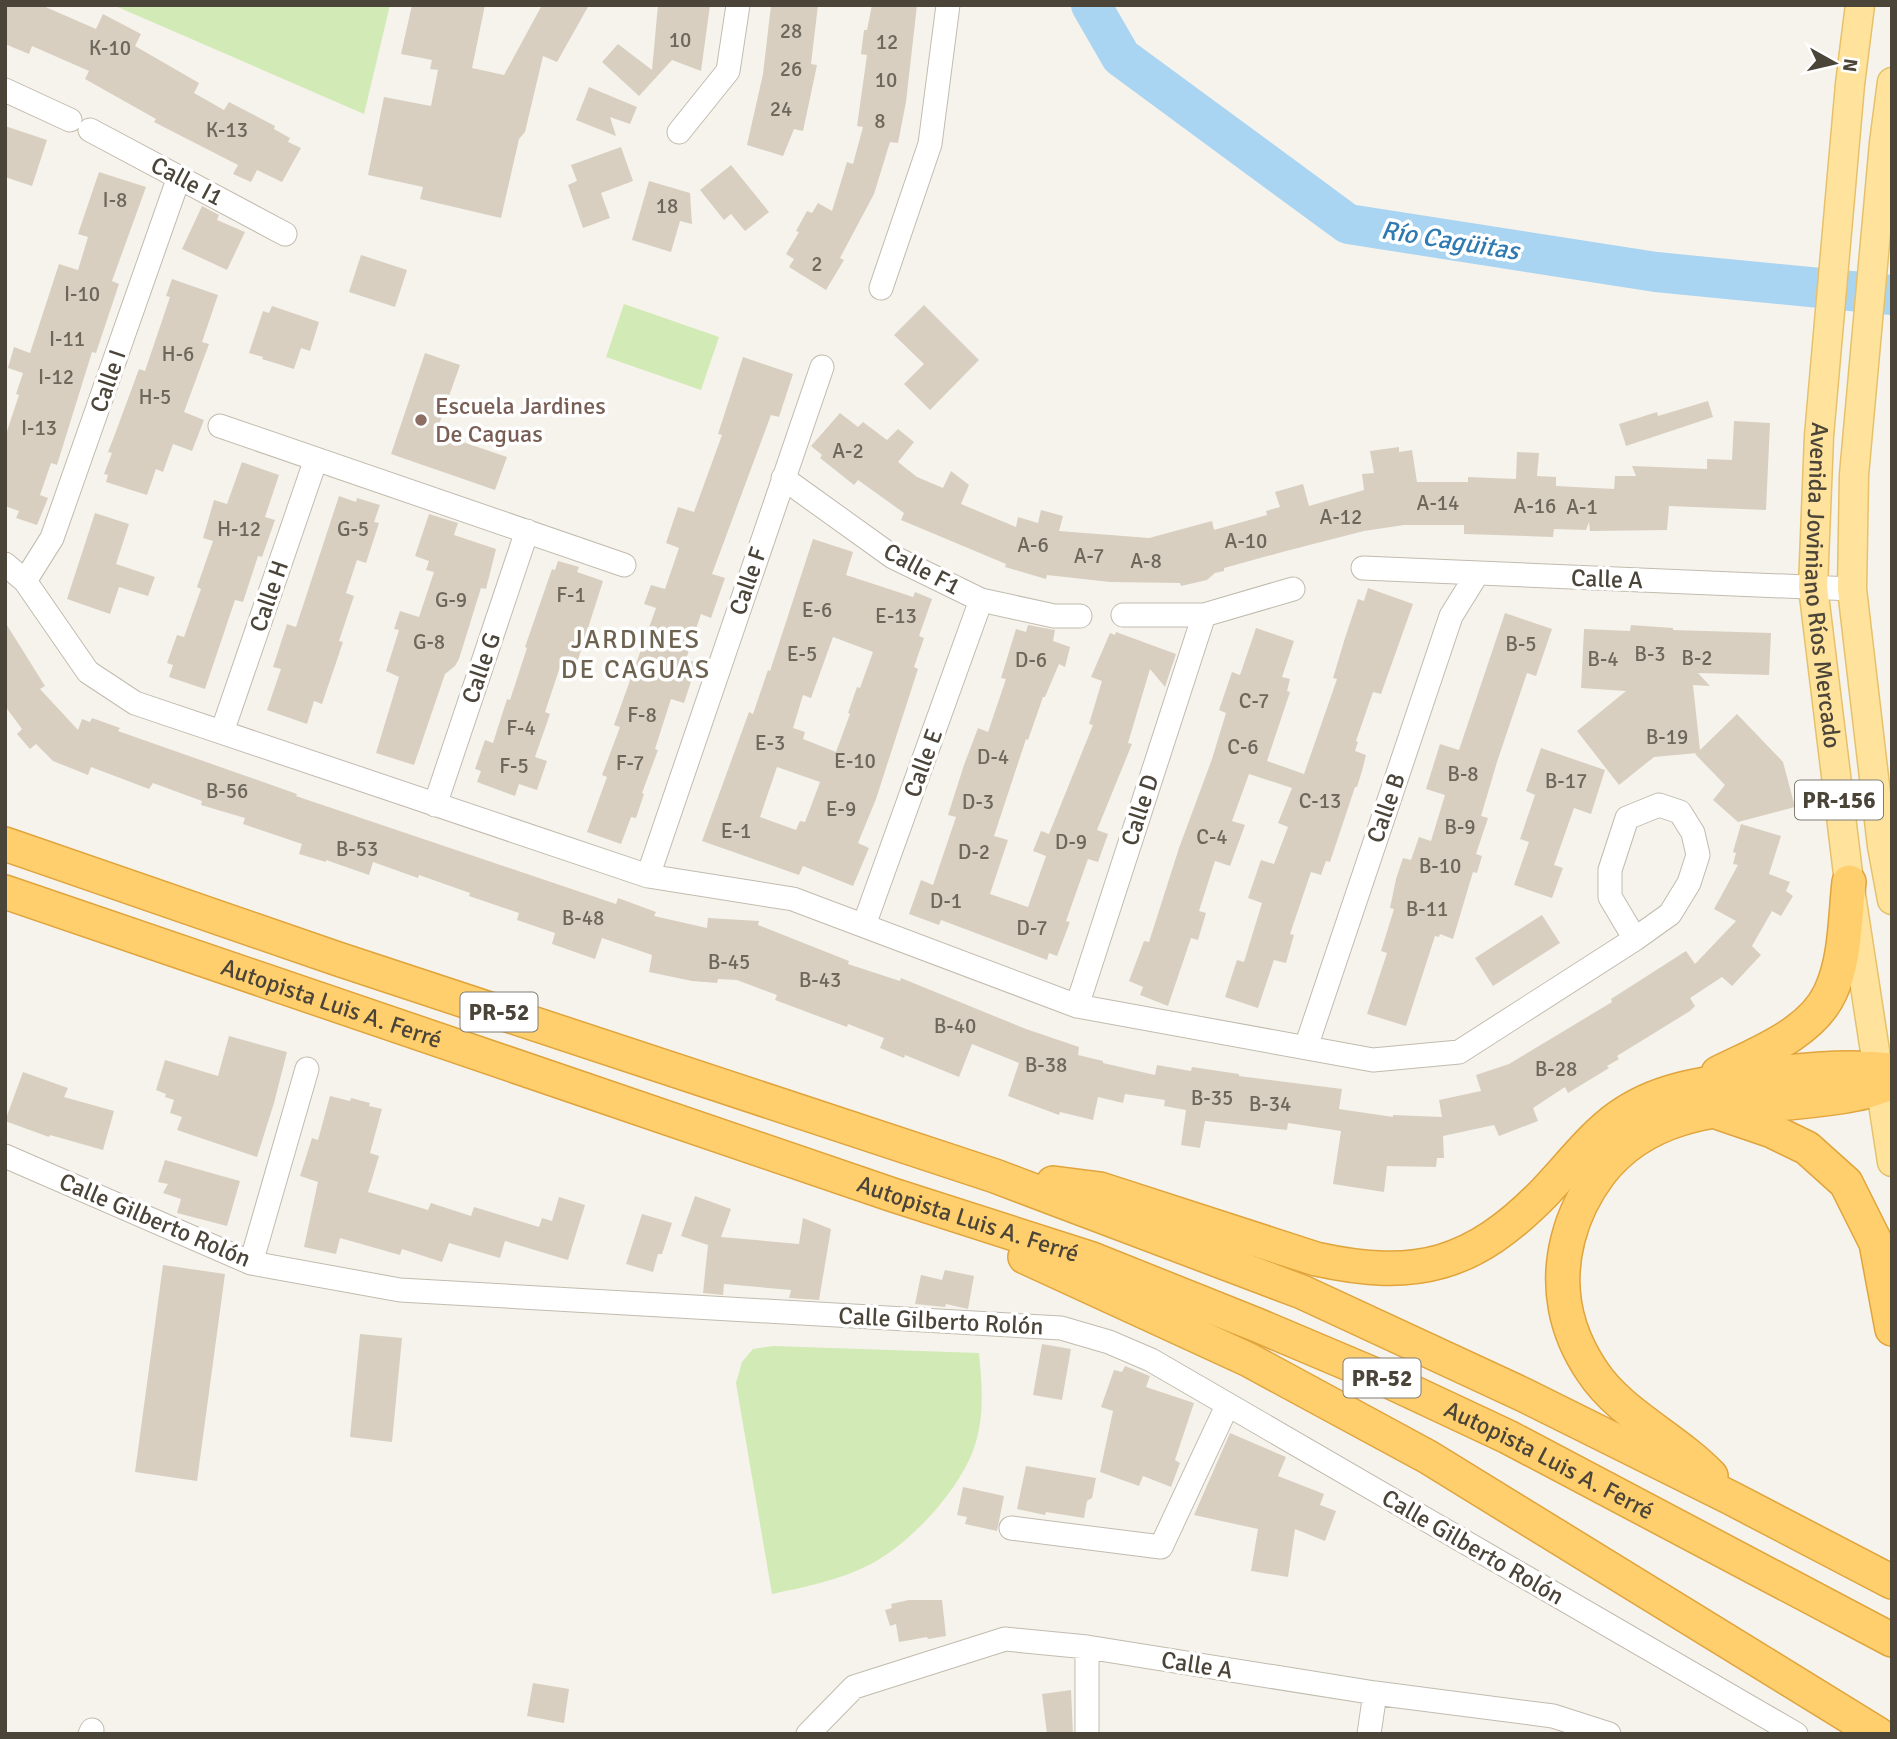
<svg xmlns="http://www.w3.org/2000/svg" width="1897" height="1739" font-family="Signika,sans-serif">
  <rect width="100%" height="100%" fill="#f6f3ec"/>
  <path fill="#d2eab5" d="M113 5H390L364 114Z
    M624 304 719 337 701 390 606 357Z
    M773 1346 979 1353C982 1384 985 1417 974 1448 959 1491 910 1544 869 1565 839 1580 805 1587 772 1594L736 1383 742 1362 753 1349Z"/>
  <g fill="none" stroke-linecap="round" stroke-linejoin="round">
    <path stroke="#a9d4f2" stroke-width="40" d="M1091 5 1121 57 1348 224 1656 272 1892 295"/>
  </g>
  <path fill="#d8cfc1" fill-rule="evenodd" d="M5 5H41L96 29 103 14 141 34 135 46 199 83 194 93 224 110 229 102 275 126 274 129 290 138 288 142 301 148 282 182 257 170 251 182 233 174 238 165 154 122 156 119 85 79 89 71 32 46 29 54 5 44Z
    M412 5H485L472 68 504 75 542 5H589L557 62 543 56 525 132 519 139 501 218 420 199 423 187 368 175 384 97 431 106 438 70 430 69 432 60 401 54Z
    M658 5H710L701 71 672 60 639 96 602 62 618 44 652 70Z
    M771 5H818L811 64 817 65 803 131 794 129 783 156 747 145 763 74Z
    M872 5H917L906 102 898 143 890 142 874 194 840 258 844 260 826 290 789 267 794 259 786 254 799 232 796 231 807 211 812 213 818 203 832 211 847 162 853 164 863 127 857 126 867 55 861 54 864 30H867Z
    M589 87 637 107 630 124 610 117 616 136 576 120Z
    M5 126 47 140 32 186 5 177Z
    M621 147 633 181 601 193 610 218 583 228 568 185 577 181 571 165Z
    M731 165 769 212 745 231 731 214 724 220 700 190Z
    M99 172 146 187 112 281 119 284 96 353 92 352 57 465 51 463 40 495 48 498 37 525 16 518 19 511 5 506V437L19 395 16 394 23 373 8 368 14 347 30 353 59 264 78 270 88 237 78 234Z
    M649 181 690 193 692 224 680 221 671 252 632 240Z
    M202 206 219 215 217 220 245 232 227 270 182 249Z
    M361 255 407 270 395 307 349 292Z
    M172 279 218 295 202 342 209 344 184 412 204 420 192 451 173 444 163 472 156 469 147 495 106 482 108 475 104 474 112 453 108 452 115 434 139 369 145 371 170 297 166 296Z
    M924 305 979 360 930 410 904 384 924 364 894 335Z
    M272 306 319 322 310 351 301 348 294 369 262 359 263 357 249 353 263 311 269 313Z
    M425 353 460 365 436 433 507 457 495 490 391 454Z
    M743 357 793 374 779 417 771 415 712 574 725 578 711 618 701 614 686 659 697 663 684 703 671 699 655 749 658 750 642 793 644 794 636 818 631 817 621 844 587 832 607 777 602 775 620 727 614 725 656 608 644 604 651 585 665 589 679 548 666 543 678 507 694 512 722 435 718 434Z
    M1708 401 1713 417 1626 446 1619 424 1657 412 1658 416Z
    M840 413 858 427 863 422 887 440 898 429 914 442 898 462 917 477 943 488 951 471 969 485 961 504 1016 527 1018 517 1038 523 1041 510 1063 516 1059 531 1149 538 1212 521 1214 530 1267 515 1266 511 1280 507 1275 492 1303 484 1309 506 1364 490 1362 474 1374 473 1370 451 1399 447V452L1412 450 1417 482H1468V477L1516 479 1517 452 1539 453 1537 476 1556 477V486L1614 489 1615 476H1636L1632 466 1707 469V459L1732 460 1734 421 1770 423 1766 510 1669 506 1667 530 1590 531 1589 522 1586 530 1554 529 1553 537 1464 534V525H1404L1364 531 1286 551 1224 568V571L1215 573 1207 580 1181 586 1180 583 1110 582 1047 575 1046 579 1005 567 1006 564 901 520 904 513 858 480 854 485 820 458 822 455 811 446Z
    M242 462 279 475 265 517 275 520 262 557 258 556 243 602 235 600 205 689 169 677 173 665 167 663 177 635 184 637 201 589 197 587 213 541 203 538 214 500 227 504Z
    M339 496 356 502 357 498 380 505 374 522 379 523 366 563 357 560 346 593 354 596 339 641 343 642 322 704 314 701 307 724 267 710 281 669 273 667 287 624 296 627Z
    M95 513 129 524 116 564 155 577 148 596 119 587 110 614 67 599Z
    M429 514 458 523 454 535 496 549 486 589 481 588 459 659 455 666 445 674 414 765 376 753 399 677 386 671 399 630 394 629 400 611 419 617 434 572 426 570 429 561 415 556Z
    M813 539 853 552 846 575 895 591 913 597 915 592 932 599 919 636 924 638 914 667 918 669 876 799 858 843 869 848 853 886 803 866 799 875 702 841 749 712 753 714 768 670 770 671ZM833 637 873 652 860 688 857 687 848 713 850 714 836 752 803 739 805 732 793 728 803 695 811 698ZM777 767 820 782 805 822 800 821 796 830 760 817Z
    M558 561 579 567 577 572 603 581 576 666 562 661 545 712 550 714 535 757 547 761 537 790 519 784 515 796 477 782 481 771 475 769 485 740 493 743 507 699 510 700 527 648 525 647 552 569 555 570Z
    M1368 588 1413 604 1381 694 1373 692 1356 741 1358 742 1355 751 1366 755 1362 771 1357 787H1355L1330 862 1326 861 1321 875 1311 872 1290 934 1294 935 1286 963 1274 960 1258 1008 1225 997 1237 960 1244 962 1262 903 1248 898 1261 860 1274 864 1288 827 1278 823 1292 788 1249 774 1232 821 1245 825 1230 866 1215 861 1199 911 1206 913 1198 940 1191 938 1168 1006 1140 995 1143 987 1129 981 1144 941 1149 942 1179 848 1212 759 1226 713 1219 710 1232 672 1240 675 1256 628 1294 641 1282 677 1290 679 1287 691 1290 692 1267 761 1304 774 1337 679 1333 678 1345 638 1358 599 1364 601Z
    M1505 613 1552 629 1536 676 1527 673 1497 762 1481 816 1488 818 1476 854 1482 856 1477 873 1473 872 1453 939 1440 934 1439 937 1435 936 1406 1026 1367 1014 1387 953 1381 951 1394 909 1390 908 1396 879 1403 858 1411 860 1419 837 1431 841 1445 795 1426 789 1440 744 1459 750Z
    M5 622 45 686 40 689 78 730 82 719 90 722 92 718 120 728 118 731 297 794 296 796 616 904 618 898 656 912 654 916 707 928 708 918 759 921 758 925 849 961 848 964 900 981 901 978 1026 1029 1079 1047 1078 1055 1103 1061V1063L1155 1075 1157 1065 1191 1071 1192 1067 1239 1074V1076L1342 1089 1339 1109 1393 1117V1115L1442 1117 1439 1100 1481 1091 1476 1075 1509 1064 1612 1002 1611 999 1686 951 1695 964 1736 921 1714 909 1738 865 1733 864 1736 853 1733 852 1741 824 1781 836 1769 874 1790 882 1786 891 1793 896 1781 916 1772 911 1752 946 1761 955 1732 986 1722 977 1690 998 1695 1006 1690 1011 1617 1056 1619 1059 1607 1066 1609 1068 1568 1093 1565 1087 1533 1108 1538 1121 1499 1136 1494 1125 1443 1136 1444 1158H1437L1436 1167 1387 1166 1384 1192 1333 1184 1341 1131 1288 1123 1287 1130 1205 1121 1200 1148 1181 1145 1186 1110 1164 1106 1165 1100 1125 1094 1123 1103 1098 1097 1093 1120 1060 1112 1059 1115 1008 1096 1019 1063 972 1044 959 1077 905 1055 904 1058 880 1048 884 1038 848 1024 847 1027 775 1000 777 995 737 980 718 979 717 983 692 981 649 972 652 955 602 938 595 959 552 944 555 933 517 920 519 913 469 896 470 893 419 875 418 878 373 862 369 875 326 860V862L299 854 302 844 243 824 245 818 201 805 202 801 153 783 149 789 91 767 88 775 53 761 36 744 30 749 17 734 22 729 5 706Z
    M1028 625 1055 630 1053 641 1070 647 1065 667 1059 664 1045 697H1043L1028 740 1026 739 994 836 1008 840 990 894 1028 907 1046 856 1033 851 1041 831 1049 834 1093 725 1089 724 1102 681 1091 677 1110 633 1115 635 1116 632 1176 654 1165 687 1150 669 1128 743 1132 744 1097 830 1108 834 1098 862 1088 859 1066 921 1070 922 1057 956 1049 953 1047 960 941 920 939 925 909 914 921 880 933 885 956 817 948 815 964 765 978 728 988 732 1006 679 1001 678 1016 629 1026 632Z
    M1631 625 1673 628V630L1771 633 1769 675 1698 673 1710 686 1693 685 1700 750 1737 714 1783 762 1795 807 1738 822 1713 800 1725 785 1695 754 1697 753 1654 757 1619 785 1577 731 1626 691 1581 688 1584 629 1630 631Z
    M1541 748 1605 770 1591 814 1574 808 1554 865 1563 868 1552 898 1514 885 1529 842 1520 839 1535 795 1526 791Z
    M1542 915 1560 943 1493 986 1475 958Z
    M229 1036 287 1052 274 1103 257 1157 177 1130 182 1117 170 1113 174 1100 165 1097 166 1094 156 1090 165 1060 218 1076Z
    M23 1072 68 1088 64 1097 114 1111 103 1150 50 1135 49 1137 5 1121Z
    M330 1096 350 1101 351 1098 370 1103 369 1106 382 1109 370 1153 379 1156 368 1192 428 1210 431 1203 471 1216 474 1207 539 1227 542 1218 552 1221 559 1197 585 1205 568 1260 505 1241 500 1258 449 1243 442 1262 402 1249 400 1255 340 1238 336 1254 304 1247 318 1182 300 1176 312 1138 318 1140Z
    M165 1160 240 1181 227 1226 177 1213 181 1199 163 1193 168 1184 158 1182Z
    M695 1196 731 1209 721 1237 799 1244 803 1218 831 1229 819 1300 789 1298 791 1290 724 1284 723 1295 703 1293 708 1245 681 1236Z
    M642 1214 672 1223 662 1254H658L653 1272 626 1264Z
    M163 1265 225 1274 197 1481 135 1472Z
    M945 1270 974 1276 968 1309 946 1304 945 1307 915 1304 921 1275 942 1280Z
    M360 1334 402 1338 392 1442 350 1437Z
    M1042 1344 1071 1349 1062 1400 1033 1395Z
    M1125 1366 1150 1376 1146 1387 1194 1403 1175 1460 1180 1463 1171 1487 1143 1476 1139 1486 1100 1472 1113 1411 1101 1407 1114 1370 1122 1372Z
    M1230 1433 1286 1457 1278 1476 1324 1494 1320 1505 1336 1511 1325 1541 1295 1529 1288 1577 1251 1571 1258 1529 1194 1515Z
    M1026 1466 1096 1478 1092 1498 1087 1501 1084 1518 1046 1512 1045 1515 1017 1509Z
    M963 1487 1004 1496 997 1531 965 1524 967 1517 957 1515Z
    M909 1600H942L946 1636 928 1639 927 1637 899 1642 896 1624 890 1626 885 1610 892 1608 891 1604Z
    M533 1683 569 1689 564 1723 527 1716Z
    M1071 1690 1073 1734H1047L1042 1694Z"/>
  <g fill="none" stroke-linecap="round" stroke-linejoin="round">
    <g stroke="#c2bbae" stroke-width="25">
      <path id="minor" d="M5 90 70 120
        M90 130 285 234
        M679 132 728 71 738 5
        M881 288 930 144 948 5
        M220 426 624 565
        M783 478 893 557 981 600 1054 616H1080
        M5 564 25 581 88 672 135 703 648 876 793 899 1077 1006 1373 1060 1459 1052 1635 939
        M1363 568 1852 589
        M25 581 52 538 179 177
        M1123 615H1204L1293 589
        M222 732 316 459
        M435 805 527 531
        M1659 805 1680 812 1693 833 1698 855 1689 883 1670 914 1635 939 1610 897V870L1627 818Z
        M648 876 822 367
        M864 925 981 600
        M1077 1006 1204 615
        M1306 1047 1451 616 1477 574
        M5 1156 251 1263 400 1290 1061 1328 1109 1342 1151 1360 1796 1734
        M251 1263 307 1069
        M1011 1528 1161 1547 1227 1406
        M1087 1647V1734
        M90 1734 92 1730
        M808 1734 854 1687 1005 1639 1087 1647 1375 1693 1553 1716 1609 1734
        M1369 1734 1375 1693"/>
    </g>
    <g stroke="#e6c16a" stroke-width="31">
      <g id="major">
        <path id="s1" d="M1860 5 1850 84 1819 436 1813 587 1849 882 1892 1162"/>
        <path d="M1892 82 1884 143 1854 475 1852 589 1882 846 1892 900"/>
      </g>
    </g>
    <g stroke="#e0a43c" stroke-width="36">
      <g id="highway">
        <path d="M5 844 338 959 995 1176 1302 1292 1524 1395 1731 1498 1892 1582"/>
        <path id="s2" d="M5 892 893 1195 1092 1259 1257 1325 1380 1377 1508 1437 1892 1640"/>
        <path d="M1718 1073C1756 1054 1811 1034 1830 993 1846 960 1845 917 1849 882"/>
        <path d="M1722 1114 1772 1131 1807 1148 1846 1183 1876 1243 1892 1329"/>
        <path d="M1053 1183 1100 1189 1316 1259C1416 1281 1473 1266 1545 1192 1569 1167 1591 1137 1619 1117 1656 1090 1701 1084 1744 1078 1794 1070 1842 1065 1892 1070"/>
        <path d="M1025 1257 1249 1360 1428 1457 1878 1734"/>
        <path d="M1711 1476C1675 1438 1620 1414 1592 1371 1565 1331 1556 1286 1568 1239 1574 1215 1585 1193 1600 1173 1663 1092 1767 1113 1856 1094 1868 1092 1880 1086 1892 1083"/>
      </g>
    </g>
    <use href="#minor" stroke="#fff" stroke-width="23"/>
    <use href="#major" stroke="#ffe39c" stroke-width="28"/>
    <use href="#highway" stroke="#ffcf6e" stroke-width="33"/>
  </g>
  <circle fill="#8d6e63" stroke="#fff" stroke-width="2.5" cx="421" cy="420" r="7"/>
  <g text-anchor="middle" stroke-width="7" stroke-linejoin="round" paint-order="stroke">
    <g font-size="21" fill="#6e675b">
      <text x="791" y="38">28</text>
      <text x="680" y="47">10</text>
      <text x="887" y="49">12</text>
      <text x="110" y="55">K-10</text>
      <text x="791" y="76">26</text>
      <text x="886" y="87">10</text>
      <text x="781" y="116">24</text>
      <text x="880" y="128">8</text>
      <text x="227" y="137">K-13</text>
      <text x="115" y="207">I-8</text>
      <text x="667" y="213">18</text>
      <text x="817" y="271">2</text>
      <text x="82" y="301">I-10</text>
      <text x="67" y="346">I-11</text>
      <text x="178" y="361">H-6</text>
      <text x="56" y="384">I-12</text>
      <text x="155" y="404">H-5</text>
      <text x="39" y="435">I-13</text>
      <text x="848" y="458">A-2</text>
      <text x="1438" y="510">A-14</text>
      <text x="1535" y="513">A-16</text>
      <text x="1582" y="514">A-1</text>
      <text x="1341" y="524">A-12</text>
      <text x="239" y="536">H-12</text>
      <text x="353" y="536">G-5</text>
      <text x="1246" y="548">A-10</text>
      <text x="1033" y="552">A-6</text>
      <text x="1089" y="563">A-7</text>
      <text x="1146" y="568">A-8</text>
      <text x="571" y="602">F-1</text>
      <text x="451" y="607">G-9</text>
      <text x="817" y="617">E-6</text>
      <text x="896" y="623">E-13</text>
      <text x="429" y="649">G-8</text>
      <text x="1521" y="651">B-5</text>
      <text x="802" y="661">E-5</text>
      <text x="1650" y="661">B-3</text>
      <text x="1697" y="665">B-2</text>
      <text x="1603" y="666">B-4</text>
      <text x="1031" y="667">D-6</text>
      <text x="1254" y="708">C-7</text>
      <text x="642" y="722">F-8</text>
      <text x="521" y="735">F-4</text>
      <text x="1667" y="744">B-19</text>
      <text x="770" y="750">E-3</text>
      <text x="1243" y="754">C-6</text>
      <text x="993" y="764">D-4</text>
      <text x="855" y="768">E-10</text>
      <text x="630" y="770">F-7</text>
      <text x="514" y="773">F-5</text>
      <text x="1463" y="781">B-8</text>
      <text x="1566" y="788">B-17</text>
      <text x="227" y="798">B-56</text>
      <text x="1320" y="808">C-13</text>
      <text x="978" y="809">D-3</text>
      <text x="841" y="816">E-9</text>
      <text x="1460" y="834">B-9</text>
      <text x="736" y="838">E-1</text>
      <text x="1212" y="844">C-4</text>
      <text x="1071" y="849">D-9</text>
      <text x="357" y="856">B-53</text>
      <text x="974" y="859">D-2</text>
      <text x="1440" y="873">B-10</text>
      <text x="946" y="908">D-1</text>
      <text x="1427" y="916">B-11</text>
      <text x="583" y="925">B-48</text>
      <text x="1032" y="935">D-7</text>
      <text x="729" y="969">B-45</text>
      <text x="820" y="987">B-43</text>
      <text x="955" y="1033">B-40</text>
      <text x="1046" y="1072">B-38</text>
      <text x="1556" y="1076">B-28</text>
      <text x="1212" y="1105">B-35</text>
      <text x="1270" y="1111">B-34</text>
    </g>
    <g fill="#fff" stroke="#817c74" stroke-width="2">
      <rect x="1795" y="780.5" width="88" height="39" rx="5"/>
      <rect x="460.5" y="992.5" width="77" height="39" rx="5"/>
      <rect x="1343.5" y="1358.5" width="77" height="39" rx="5"/>
    </g>
    <g font-size="23" font-weight="bold" fill="#4b4439">
      <text x="1839" y="808">PR-156</text>
      <text x="499" y="1020">PR-52</text>
      <text x="1382" y="1386">PR-52</text>
    </g>
    <g font-size="24" fill="#4b4439" stroke="#fff">
      <text transform="translate(187 181) rotate(28)" y="8">Calle I1</text>
      <text transform="translate(108 381) rotate(-71)" y="8">Calle I</text>
      <text transform="translate(922 569) rotate(28)" y="8">Calle F1</text>
      <text transform="translate(1607 579) rotate(2)" y="8">Calle A</text>
      <text transform="translate(748 581) rotate(-71)" y="8">Calle F</text>
      <text dy="8" stroke="none"><textPath href="#s1" startOffset="583">Avenida Joviniano Ríos Mercado</textPath></text>
      <text transform="translate(269 596) rotate(-71)" y="8">Calle H</text>
      <text transform="translate(481 668) rotate(-71)" y="8">Calle G</text>
      <text transform="translate(923 763) rotate(-70)" y="8">Calle E</text>
      <text transform="translate(1386 808) rotate(-71)" y="8">Calle B</text>
      <text transform="translate(1140 810) rotate(-72)" y="8">Calle D</text>
      <text dy="8" stroke="none"><textPath href="#s2" startOffset="345">Autopista Luis A. Ferré</textPath></text>
      <text dy="8" stroke="none"><textPath href="#s2" startOffset="1017">Autopista Luis A. Ferré</textPath></text>
      <text transform="translate(155 1220) rotate(23)" y="8">Calle Gilberto Rolón</text>
      <text transform="translate(941 1321) rotate(3)" y="8">Calle Gilberto Rolón</text>
      <text dy="8" stroke="none"><textPath href="#s2" startOffset="1647">Autopista Luis A. Ferré</textPath></text>
      <text transform="translate(1473 1547) rotate(30)" y="8">Calle Gilberto Rolón</text>
      <text transform="translate(1197 1665) rotate(9)" y="8">Calle A</text>
    </g>
    <g font-size="24" fill="#785e54" stroke="#fff" text-anchor="start">
      <text x="435" y="414">Escuela Jardines<tspan x="435" dy="28">De Caguas</tspan></text>
    </g>
    <g font-size="26" font-style="italic" fill="#2e7ab2" stroke="#fff">
      <text transform="translate(1450 240) rotate(9)" y="9">Río Cagüitas</text>
    </g>
    <g font-size="26" letter-spacing="2" fill="#6e6250" stroke="#fff">
      <text x="636" y="648">JARDINES<tspan x="636" dy="30">DE CAGUAS</tspan></text>
    </g>
  </g>
  <rect width="1897" height="1739" fill="none" stroke="#4b4439" stroke-width="14"/>
  <g transform="translate(1834 63) rotate(98)" stroke="#ffffff" stroke-width="5" paint-order="stroke">
  <path d="M0-5L12 26L0 18L-12 26Z" fill="#4b4439"/>
  <text y="-10" font-size="19" font-weight="bold" text-anchor="middle" fill="#4b4439">N</text>
  </g>
</svg>
